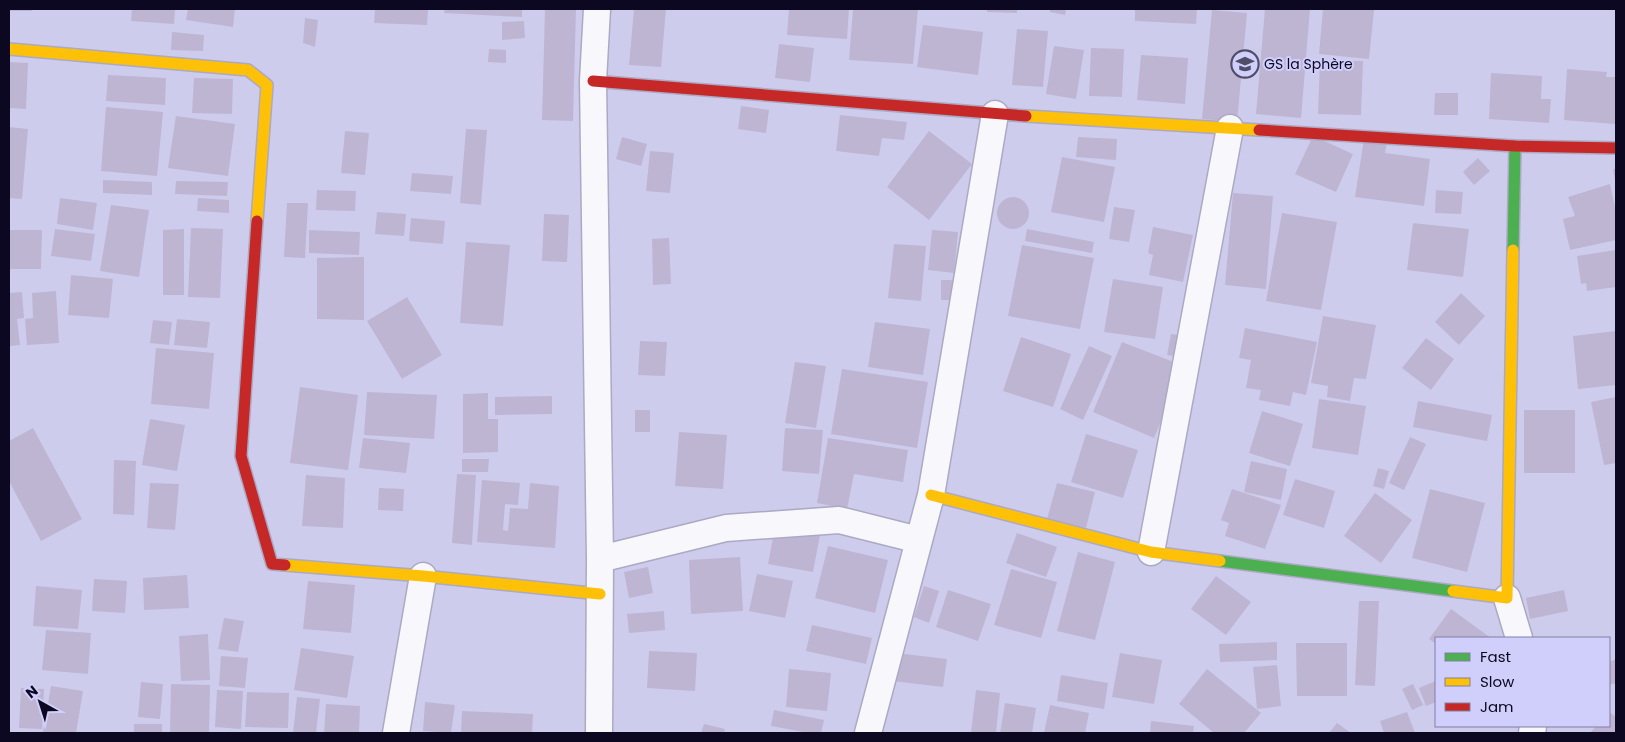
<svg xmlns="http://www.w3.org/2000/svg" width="1625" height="742" font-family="Poppins,sans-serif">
  <rect width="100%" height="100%" fill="#ceccec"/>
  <path fill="#beb5d3" d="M9 9H32V11H9Z
    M132 9H175L174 24 131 21Z
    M188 9H235L233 27 186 20Z
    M375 9H428L427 25 374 23Z
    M445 9H522V17L444 13Z
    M545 9H576L573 121 542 120Z
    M634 9H666L661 67 629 65Z
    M789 9H849L847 39 787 35Z
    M853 9H918L913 64 849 60Z
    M987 9H1017V13L987 12Z
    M1050 9H1066L1065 15 1050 12Z
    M1135 9H1197L1196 24 1135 21Z
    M1265 9H1310L1301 118 1256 114Z
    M1323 9 1374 10 1369 59 1319 54Z
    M1212 10 1247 13 1237 122 1202 119Z
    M305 18 318 20 315 47 303 43Z
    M524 21 525 38 502 40V22Z
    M923 25 983 32 978 75 917 67Z
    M1017 29 1048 31 1043 87 1012 85Z
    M172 32 204 35 203 51 171 50Z
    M779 44 814 48 810 82 775 78Z
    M1054 46 1084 50 1076 99 1046 94Z
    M1091 48 1124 49 1122 97 1089 96Z
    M489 49 506 50V63L488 62Z
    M1141 55 1188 58 1185 104 1137 100Z
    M1320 61H1363L1361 115 1318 114Z
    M9 62 28 63 26 109 9 108Z
    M1567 69 1607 72 1606 77H1616L1615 124 1564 120Z
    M1491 73 1542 76 1541 99H1551L1549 123 1489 119Z
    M108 75 166 78 165 105 106 101Z
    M194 78 233 79 232 114 192 113Z
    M1435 93H1458V115H1434Z
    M741 106 769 110 766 133 738 129Z
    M106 107 163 112 157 176 101 171Z
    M840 115 907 122 904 140 882 138 879 156 836 151Z
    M176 116 235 124 228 176 168 168Z
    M9 127 28 129 22 199 9 198Z
    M466 129 487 130 481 205 460 203Z
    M345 131 369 133 365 175 341 173Z
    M929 131 972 164 929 220 887 187Z
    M1313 136 1353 154 1336 192 1295 174Z
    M622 137 647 144 641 166 616 159Z
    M1078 137 1117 139 1116 160 1076 157Z
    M1364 139 1387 142 1385 153 1430 159 1424 206 1355 197Z
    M650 151 674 153 670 193 646 191Z
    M1062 157 1115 167 1104 222 1051 212Z
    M1478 158 1490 171 1474 185 1463 172Z
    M1613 169H1616V181H1615Z
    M412 173 453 176 451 194 410 191Z
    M103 180 152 182V195L103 193Z
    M176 181 228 182 227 196 175 194Z
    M1610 184 1616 212V240L1570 250 1563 219 1575 216 1568 197Z
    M317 190 356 191 355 211 316 210Z
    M1436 190 1463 192 1461 214 1435 213Z
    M1233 193 1273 196 1266 289 1225 285Z
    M997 213a16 16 0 1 1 32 0a16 16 0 1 1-32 0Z
    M60 198 97 203 93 230 57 224Z
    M198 198 229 200V213L197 211Z
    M287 203H308L305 258 284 257Z
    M111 205 149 210 139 277 100 271Z
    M1114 207 1135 210 1129 242 1109 239Z
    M377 212 406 214 404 236 375 234Z
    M1282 213 1337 222 1321 310 1266 301Z
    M544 214 569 215 567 262 542 261Z
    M411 218 445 221 443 244 409 241Z
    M1413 223 1469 229 1463 277 1407 270Z
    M1153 227 1193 235 1183 282 1149 275 1153 255 1148 253Z
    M191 228 223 229 220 298 188 297Z
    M55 229 95 234 91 261 51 256Z
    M184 229V295H163V230Z
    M1027 229 1094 242 1092 253 1025 241Z
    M9 230H42L41 269H9Z
    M309 230 360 232 359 255 309 253Z
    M932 230 958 232 954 273 928 270Z
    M669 238 671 284 653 285 652 239Z
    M466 242 510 245 503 326 460 323Z
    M894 244 926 246 921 301 888 298Z
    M1022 245 1094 258 1080 329 1008 316Z
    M1616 250V287L1587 291 1586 283 1581 284 1577 256Z
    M364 257V320L317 319V258Z
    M71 275 113 279 109 318 68 315Z
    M1113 279 1163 287 1155 339 1104 332Z
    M941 280H953V300H941Z
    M56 291 59 343 27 345 25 319 33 318 32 293Z
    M22 292 24 318 17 319 20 345 9 346V293Z
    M1461 293 1485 316 1459 345 1435 322Z
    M407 297 442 355 402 379 367 321Z
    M1323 316 1376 325 1366 379 1354 378 1350 401 1327 397 1328 386 1311 383Z
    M177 319 210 322 207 348 174 345Z
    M153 320 172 322 169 345 150 343Z
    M875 322 930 329 923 375 868 367Z
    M1245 328 1317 342 1306 395 1293 392 1290 406 1259 400 1261 390 1246 388 1251 360 1239 358Z
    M1616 331V385L1578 389 1573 336Z
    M1171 334 1186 336 1182 357 1167 355Z
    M1021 337 1071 354 1053 407 1003 391Z
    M1426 338 1454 359 1431 390 1402 368Z
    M640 341 667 342 665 376 638 375Z
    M1122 342 1184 366 1154 438 1093 412Z
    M1089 346 1112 356 1083 420 1060 409Z
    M156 348 214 353 209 409 151 404Z
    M795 362 826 366 816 428 785 423Z
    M842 369 928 382 917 448 831 434Z
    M300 387 358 395 348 470 290 463Z
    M367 392 437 395 434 439 364 435Z
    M488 393V419H498V452L463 453V394Z
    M552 396V414L495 415V397Z
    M1616 397V463L1604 465 1591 402Z
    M1319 399 1366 406 1358 455 1312 448Z
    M1418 401 1492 415 1487 441 1413 427Z
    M635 410H650V432H635Z
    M1524 410H1575V473H1524Z
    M1262 411 1303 424 1290 466 1249 453Z
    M150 419 185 425 177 471 142 465Z
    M33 428 82 519 41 541 9 481V441Z
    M785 428 823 430 819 474 782 471Z
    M679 432 727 435 723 489 675 486Z
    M1086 434 1138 450 1123 498 1071 482Z
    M1410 437 1426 444 1404 490 1389 483Z
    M363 438 410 443 406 473 359 468Z
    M828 438 908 450 903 482 854 474 847 509 817 503Z
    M462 459H489L488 472H462Z
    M114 460 136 461 134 515 113 514Z
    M1251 461 1287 469 1281 500 1244 492Z
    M1378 468 1389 471 1384 489 1373 486Z
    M457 474 476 475 472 545 452 543Z
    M306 475 345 478 343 528 302 526Z
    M1295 479 1335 491 1324 528 1283 515Z
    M482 480 520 483 518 505 505 504 503 530 508 531 510 508 528 509 530 483 559 486 555 548 477 542Z
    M150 483 179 484 175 530 147 528Z
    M1057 483 1095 492 1086 528 1047 519Z
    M379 488 404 489 403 511 378 510Z
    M1232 489 1281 505 1265 549 1225 536 1229 523 1221 520Z
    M1430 489 1485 503 1467 572 1412 558Z
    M1375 493 1412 520 1381 563 1344 536Z
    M775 527 820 535 813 572 768 564Z
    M1017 533 1057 547 1046 577 1006 563Z
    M828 546 888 560 875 613 815 598Z
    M1078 552 1115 562 1095 640 1057 631Z
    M740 557 743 611 691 614 689 560Z
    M648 567 653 593 629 598 624 572Z
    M1011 569 1057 582 1041 638 994 625Z
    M757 574 793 581 785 618 749 611Z
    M187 575 189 608 144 610 143 578Z
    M1216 576 1251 602 1226 635 1191 609Z
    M94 579 127 581 125 613 92 611Z
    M308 581 355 585 351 633 303 629Z
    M36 586 82 590 78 629 33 626Z
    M924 586 939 591 929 623 914 617Z
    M948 590 991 604 978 641 936 627Z
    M1564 590 1568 611 1530 619 1526 598Z
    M1359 601H1379L1375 686 1355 685Z
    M1451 609 1491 638H1436V644L1429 639Z
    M664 611 665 630 629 633 627 614Z
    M224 618 244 621 238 652 218 649Z
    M812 625 872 638 866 664 806 651Z
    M46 630 91 633 88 674 42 670Z
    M208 634 210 680 181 681 179 636Z
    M1277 642V660L1220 662 1219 644Z
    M1296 643H1347V696H1297Z
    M301 648 354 656 347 698 294 690Z
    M649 651 697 653 695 691 647 688Z
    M896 653 947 659 943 687 893 681Z
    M1120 653 1162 660 1154 704 1112 697Z
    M221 656 248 658 245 688 219 686Z
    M1616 659V683L1609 685V662Z
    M1277 665 1281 706 1257 709 1253 667Z
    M789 669 831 673 827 711 786 707Z
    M1207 669 1261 713 1244 733H1214L1179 704Z
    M1061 675 1108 683 1104 709 1057 701Z
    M1436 681V702L1426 706 1419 688Z
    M141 682 163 684 160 719 138 717Z
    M171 684 210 685 209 733H170Z
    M1413 684 1423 705 1412 710 1402 689Z
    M51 686 83 691 76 733 43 732Z
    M21 688 44 689 42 729 19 728Z
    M217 690 243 691 241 729 215 727Z
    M976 690 1000 693 996 733H971Z
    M247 692 289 693 288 728 245 727Z
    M297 697 320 699 316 733H293Z
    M425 702 455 705 451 733 423 731Z
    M1005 703 1036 708 1032 733H1000Z
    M326 704 360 706 359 733H324Z
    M1050 705 1089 713 1085 733H1044Z
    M774 710 824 720 821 733H809L771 726Z
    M462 711 533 714 532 733H461Z
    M1407 712 1415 733H1384L1380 721Z
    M1609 712 1616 717V733H1590L1596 726H1609Z
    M1151 721 1194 726 1193 733H1150Z
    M1337 723 1351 733H1329Z
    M134 724H162V733H134Z
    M704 724 725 729 724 733H701Z"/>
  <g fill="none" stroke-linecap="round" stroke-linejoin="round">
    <g stroke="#aba9c4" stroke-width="29">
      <path id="street" d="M597 9 593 81 600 559 599 733
        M1151 552 1230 128
        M600 559 726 528 839 520 919 540
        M1507 598 1519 638
        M396 733 423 576
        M868 733 931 495 995 114
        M1532 733 1533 726"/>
    </g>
    <g stroke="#aba9c4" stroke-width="14">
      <path id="fast" d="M1513 250 1515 146
        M1220 561 1453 591"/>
    </g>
    <g stroke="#aba9c4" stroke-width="14">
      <path id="slow" d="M9 49 248 70 267 85 257 221
        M1026 116 1259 130
        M931 495 1151 552 1220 561
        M285 565 423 576 600 594
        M1453 591 1507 598 1513 250"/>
    </g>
    <g stroke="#aba9c4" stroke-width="14">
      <path id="jam" d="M593 81 1026 116
        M1259 130 1515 146 1616 148
        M257 221 241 456 272 564 285 565"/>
    </g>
    <use href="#street" stroke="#f8f7fc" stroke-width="26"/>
    <use href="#fast" stroke="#4caf50" stroke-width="11"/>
    <use href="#slow" stroke="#ffc107" stroke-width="11"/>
    <use href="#jam" stroke="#c62828" stroke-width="11"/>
  </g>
  <defs>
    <g id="school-ring" transform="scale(1.4375)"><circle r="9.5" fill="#d0cefa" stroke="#504d68" stroke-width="1.5"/><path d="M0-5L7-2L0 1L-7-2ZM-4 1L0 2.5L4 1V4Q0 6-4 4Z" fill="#504d68"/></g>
  </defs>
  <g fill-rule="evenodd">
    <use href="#school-ring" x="1245" y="64"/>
  </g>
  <g text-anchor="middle" stroke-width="4" stroke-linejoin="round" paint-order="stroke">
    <g font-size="14" fill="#0c0821" stroke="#d0cefa" text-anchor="start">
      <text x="1264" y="69">GS la Sphère</text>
    </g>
  </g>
  <rect width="1625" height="742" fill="none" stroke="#0c0821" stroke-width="20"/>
  <rect x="1435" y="637" width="175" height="90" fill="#d0cefa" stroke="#827fa3"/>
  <rect x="1445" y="653" width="25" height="8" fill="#4caf50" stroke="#827fa3"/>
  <text x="1480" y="662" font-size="15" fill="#0c0821">Fast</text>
  <rect x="1445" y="678" width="25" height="8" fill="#ffc107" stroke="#827fa3"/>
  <text x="1480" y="687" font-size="15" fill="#0c0821">Slow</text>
  <rect x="1445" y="703" width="25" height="8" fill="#c62828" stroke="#827fa3"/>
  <text x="1480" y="712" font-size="15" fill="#0c0821">Jam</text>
  <g transform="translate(40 702) rotate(321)" stroke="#d0cefa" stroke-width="4" paint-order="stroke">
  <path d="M0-4L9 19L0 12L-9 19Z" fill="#0c0821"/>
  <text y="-8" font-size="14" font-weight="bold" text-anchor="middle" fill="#0c0821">N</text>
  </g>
</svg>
